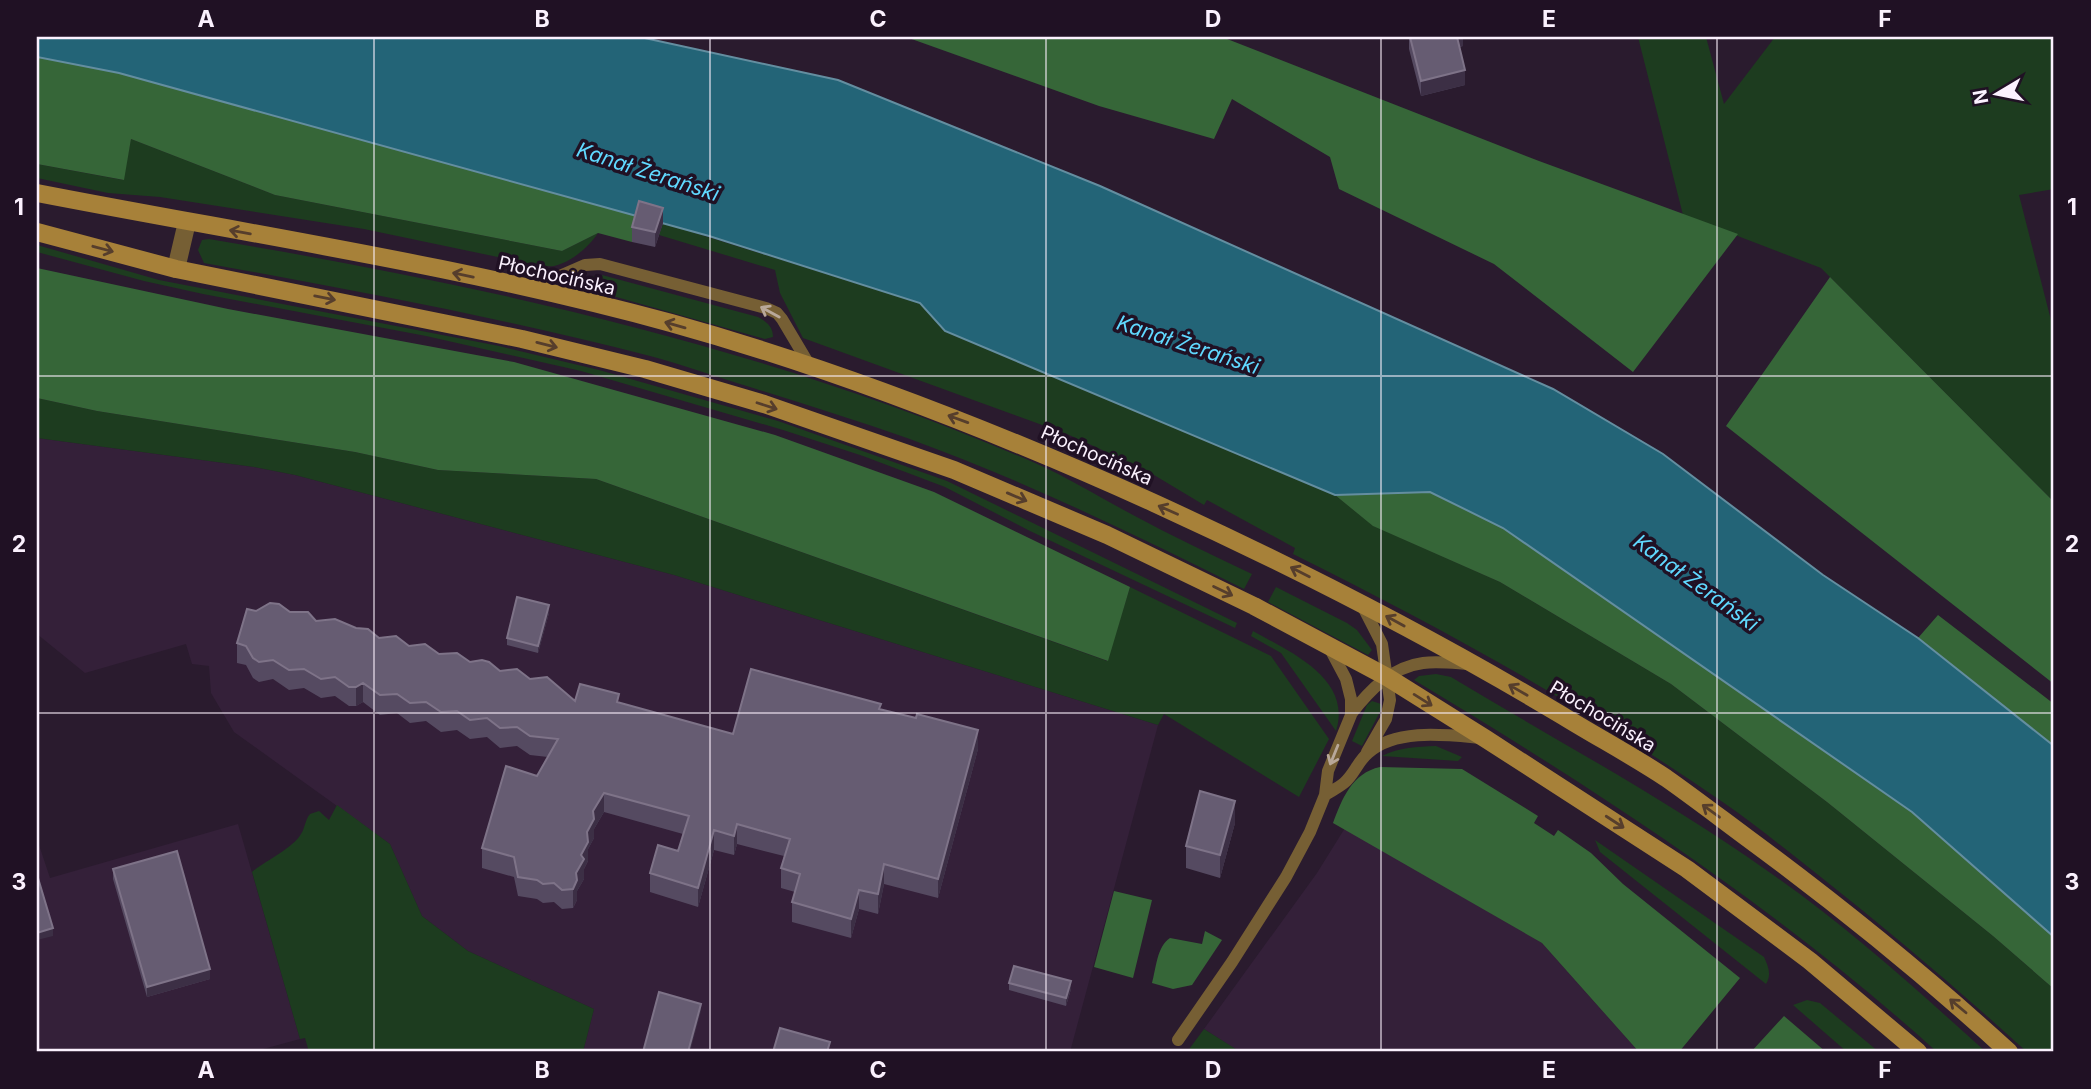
<svg xmlns="http://www.w3.org/2000/svg" width="2091" height="1089" font-family="Inter,sans-serif">
  <rect width="100%" height="100%" fill="#2a1b2e"/>
  <path fill="#342039" d="M37 438 254 467 295 475 674 575 1158 725 1070 1052H583L594 1009 468 951 422 916 390 844 234 732 211 693 209 666 192 664 186 644 85 673 37 634Z
    M238 824 300 1039 252 1052H37V839L50 878Z
    M1345 828 1542 943 1639 1052H1240L1204 1029 1317 873Z"/>
  <path fill="#1d3c1f" d="M1638 37H1706L1724 104 1775 37H2054V189L2019 195 2054 332V502L1821 268 1683 215Z
    M131 139 275 195 562 251 598 233C590 246 570 263 554 266 547 267 538 265 531 264L364 229 160 197 108 193 37 178V164L123 180Z
    M663 223 920 303 946 331 1335 495 1374 526 1500 582 1671 684 1827 802 1993 936 2054 989V1052H2027C1959 990 1889 931 1817 874 1786 850 1756 825 1724 803 1587 708 1442 628 1293 554L1295 548 1207 500 1204 505 1144 469 1067 434 803 338 780 293 775 270 659 235Z
    M209 239C490 286 773 349 1035 463 1069 478 1101 498 1133 515 1172 536 1212 555 1252 574L1244 589C1134 534 1023 480 907 438 856 420 803 404 750 387 717 377 684 365 650 356 503 318 353 290 204 263L198 250 202 240Z
    M37 245 159 280 499 346 599 370 778 421 947 481 1237 623 1235 628 1030 531 945 487 863 456 783 430 581 371 426 336 203 294 144 281 37 252Z
    M602 275 758 317C767 322 773 327 773 337L765 339 588 289 583 284 587 277Z
    M37 398 97 411 355 452 438 470 596 479 1107 661 1130 587 1271 656 1329 739 1299 797 1164 714 1158 725 674 575 295 475 254 467 37 438Z
    M1276 587 1347 623 1357 630 1372 650 1368 655 1268 602Z
    M1253 631C1288 651 1353 678 1336 731L1281 653 1251 636Z
    M1436 674 1451 677C1557 741 1668 800 1769 872 1846 925 1916 989 1986 1052H1937C1778 908 1597 790 1414 680L1419 676Z
    M1372 701 1381 704V710L1362 746 1352 741 1367 705Z
    M1436 746 1462 757 1458 761 1382 756C1400 747 1416 747 1436 746Z
    M337 805 390 844 422 916 468 951 594 1009 583 1052H309L305 1038 300 1039 252 872C265 861 293 848 301 834 305 828 305 820 310 814L319 811 329 820Z
    M1595 840 1764 957C1768 966 1772 974 1766 984L1600 852Z
    M1807 1000 1820 1003 1879 1052H1847L1793 1005Z
    M1204 1029 1239 1051 1240 1052H1187Z"/>
  <path fill="#366638" d="M906 37H1222L1539 161 1738 234 1633 372 1494 264 1339 189 1330 157 1232 99 1214 139 1099 106Z
    M37 57 119 73 638 216 632 242 598 233 562 251 275 195 131 139 124 180 37 164Z
    M37 268 228 309 514 362 775 435 934 492 1130 587 1108 661 596 479 438 470 355 452 97 411 37 398Z
    M1830 277 2054 502V684L1726 426Z
    M1430 492 1503 528 1912 812 2054 937V989L1993 936 1827 802 1671 684 1500 582 1373 526 1335 495Z
    M1938 615 2054 704V746L1918 638Z
    M1380 767 1462 769 1538 816 1534 823 1554 836 1558 830 1591 853 1623 884 1740 978 1679 1052H1639L1542 943 1333 823C1342 799 1352 773 1380 767Z
    M1114 891 1152 900 1133 978 1094 967Z
    M1205 931 1222 940 1192 985 1173 989 1152 983C1156 969 1157 946 1170 938L1202 944Z
    M1784 1016 1826 1052H1751Z"/>
  <path fill="#236477" stroke="#648ea0" stroke-width="2" d="M37 37H640L838 80 1100 186 1553 389 1663 454 1823 575 1918 638 2054 746V937L1912 812 1503 528 1430 492 1335 495 945 331 920 303 709 236 119 73 37 57Z"/>
  <g fill="none" stroke-linecap="round" stroke-linejoin="round">
    <path stroke="#765f34" stroke-width="12" d="M530 289 585 265 600 264 766 308 777 313 782 319 810 366
      M1361 603 1382 644 1390 700 1386 719 1367 752
      M1351 714C1369 691 1391 667 1423 663 1437 661 1453 663 1468 664
      M1325 795C1331 791 1338 788 1344 783 1354 775 1358 761 1368 753 1396 728 1447 735 1481 738
      M1178 1040 1232 962 1286 877 1310 832 1325 795 1328 771 1351 715V699L1346 679 1329 647"/>
    <path stroke="#765f34" stroke-width="18" d="M176 269 187 222"/>
    <path stroke="#a78139" stroke-width="18" d="M37 193C248 234 463 266 671 323 837 369 997 432 1154 503 1294 567 1431 637 1563 716 1597 737 1633 756 1666 778 1693 797 1719 817 1746 837 1837 904 1925 975 2009 1052
      M37 232 176 269 522 339 645 369 764 404 954 470 1107 535 1254 606 1387 677 1486 739 1687 869 1810 961 1918 1052"/>
  </g>
  <path fill="#554a61" d="M1409 37H1463V46L1459 47 1465 85 1421 96 1409 49Z
    M663 223 655 247 632 242V227Z
    M256 611 290 612 316 621 530 679 575 701 619 703 733 734 881 709 978 749 938 898 884 884 878 914 859 909 851 938 792 922V902L795 892 781 888V868L784 856 737 844 734 855 714 850 698 907 650 892V873L678 851 683 834 604 812 594 829V838L588 849V861L584 869V879L577 891V900L573 908 562 909 554 902 543 903 537 899 518 896 514 877 482 868V848L537 776 548 757 530 755 517 746 500 748 487 737 470 739 457 730 441 732 426 721 410 723 397 713 380 715 363 702 356 706H349L335 696 321 698 304 688 289 690 273 679 259 682 253 678 246 665 237 663V643Z
    M549 613 538 653 507 645V638Z
    M1235 823 1220 878 1186 868V846Z
    M113 869 210 979 147 997 113 879Z
    M1009 983 1071 989 1066 1006 1009 990Z"/>
  <path fill="#3c2f45" d="M1456 37H1463V46L1456 48Z
    M1465 70V85L1421 96V81Z
    M663 208V223L655 247V232Z
    M549 605V613L538 653V646Z
    M363 683V702L356 706V687Z
    M978 730V749L938 898V879Z
    M604 793V812L594 829V838L588 849V861L584 869V879L577 891V900L573 908V889L587 832 593 811Z
    M1235 801V823L1220 878V855Z
    M737 824V844L734 855V836Z
    M714 830V850L698 907V888Z
    M884 864V884L878 914V894Z
    M859 890V909L851 938V919Z
    M53 928V936L37 940V933Z
    M210 969V979L147 997V987Z
    M1071 981V989L1066 1006V998Z
    M701 1004V1011L690 1052H688Z"/>
  <path fill="#665c72" stroke="#7e7388" stroke-width="2" d="M1410 37H1457L1465 70 1421 81Z
    M639 201 663 208 655 232 632 227Z
    M517 597 549 605 538 646 507 638Z
    M270 603 279 604 290 612H308L316 621 335 619 356 628 368 629 379 638 396 636 409 646 425 644 439 654 457 653 470 662 482 660 489 662 500 671 517 669 530 679 547 677 575 701 580 684 619 694 617 702 733 734 751 669 881 704 879 709 916 718 917 714 978 730 938 879 884 864 878 894 859 890 851 919 792 902 800 874 781 868 790 839 737 824 734 836 714 830 698 888 650 873 658 845 678 851 689 816 604 793 593 811 594 819 587 832 588 842 581 855 584 859 576 873 577 880 573 889 562 890 554 883 543 884 537 880 518 877 514 857 482 848 506 766 537 776 558 739 530 736 517 727 500 728 487 718 470 720 457 711 441 712 426 702 410 703 397 694 380 695 363 683 356 687H349L335 677 321 679 304 669 289 670 273 660 259 662 253 658 246 646 237 643 247 609 256 611Z
    M1200 791 1235 801 1220 855 1186 846Z
    M177 851 210 969 147 987 113 869Z
    M37 878H38L53 928 37 933Z
    M1014 966 1071 981 1066 998 1009 983Z
    M659 992 701 1004 688 1052H643Z
    M780 1028 830 1042 827 1052H773Z"/>
  <defs><path id="oneway-shaft" d="M-6 0H5M1.5-3L5.5 0L1.5 3" fill="none" stroke-width="1.6" stroke-linecap="round" stroke-linejoin="round" transform="scale(1.75)"/></defs>
  <g stroke="#563e2c">
    <use href="#oneway-shaft" transform="translate(240 232) rotate(-170)"/>
    <use href="#oneway-shaft" transform="translate(103 249) rotate(15)"/>
    <use href="#oneway-shaft" transform="translate(463 275) rotate(-168)"/>
    <use href="#oneway-shaft" transform="translate(325 298) rotate(11)"/>
    <use href="#oneway-shaft" transform="translate(675 325) rotate(-164)"/>
    <use href="#oneway-shaft" transform="translate(547 345) rotate(14)"/>
    <use href="#oneway-shaft" transform="translate(767 406) rotate(18)"/>
    <use href="#oneway-shaft" transform="translate(958 419) rotate(-160)"/>
    <use href="#oneway-shaft" transform="translate(1017 497) rotate(23)"/>
    <use href="#oneway-shaft" transform="translate(1168 510) rotate(-156)"/>
    <use href="#oneway-shaft" transform="translate(1300 572) rotate(-153)"/>
    <use href="#oneway-shaft" transform="translate(1223 591) rotate(26)"/>
    <use href="#oneway-shaft" transform="translate(1395 621) rotate(-151)"/>
    <use href="#oneway-shaft" transform="translate(1518 690) rotate(-150)"/>
    <use href="#oneway-shaft" transform="translate(1423 700) rotate(32)"/>
    <use href="#oneway-shaft" transform="translate(1711 811) rotate(-144)"/>
    <use href="#oneway-shaft" transform="translate(1615 822) rotate(33)"/>
    <use href="#oneway-shaft" transform="translate(1958 1006) rotate(-140)"/>
  </g>
  <g stroke="#b8a899">
    <use href="#oneway-shaft" transform="translate(770 312) rotate(-151)"/>
    <use href="#oneway-shaft" transform="translate(1334 755) rotate(112)"/>
  </g>
  <path fill="none" stroke="#fbf1fe" stroke-width="2" stroke-opacity="0.55" d="M374 37V1052M710 37V1052M1046 37V1052M1381 37V1052M1717 37V1052M37 376H2054M37 713H2054"/>
  <g text-anchor="middle" stroke-width="7" stroke-linejoin="round" paint-order="stroke">
    <g font-size="19" fill="#fbf1fe" stroke="#201124">
      <text transform="translate(557 275) rotate(13)" y="7">Płochocińska</text>
      <text transform="translate(1097 455) rotate(24)" y="7">Płochocińska</text>
      <text transform="translate(1603 716) rotate(31)" y="7">Płochocińska</text>
    </g>
    <g font-size="21" font-style="italic" fill="#60d9ff" stroke="#201124">
      <text transform="translate(648 172) rotate(18)" y="7">Kanał Żerański</text>
      <text transform="translate(1188 345) rotate(18)" y="7">Kanał Żerański</text>
      <text transform="translate(1696 583) rotate(36)" y="7">Kanał Żerański</text>
    </g>
  </g>
  <rect width="2091" height="1089" fill="none" stroke="#201124" stroke-width="77"/>
  <g transform="translate(1997 94) rotate(260)" stroke="#201124" stroke-width="5" paint-order="stroke">
  <path d="M0-5L12 26L0 18L-12 26Z" fill="#fbf1fe"/>
  <text y="-10" font-size="19" font-weight="bold" text-anchor="middle" fill="#fbf1fe">N</text>
  </g>
  <rect x="38" y="38" width="2014" height="1012" fill="none" stroke="#fbf1fe" stroke-width="2.5"/>
  <g font-size="23" text-anchor="middle" font-weight="bold" fill="#fbf1fe">
    <text x="206" y="27">A</text>
    <text x="542" y="27">B</text>
    <text x="878" y="27">C</text>
    <text x="1213" y="27">D</text>
    <text x="1549" y="27">E</text>
    <text x="1885" y="27">F</text>
    <text x="19" y="215">1</text>
    <text x="2072" y="215">1</text>
    <text x="19" y="552">2</text>
    <text x="2072" y="552">2</text>
    <text x="19" y="890">3</text>
    <text x="2072" y="890">3</text>
    <text x="206" y="1078">A</text>
    <text x="542" y="1078">B</text>
    <text x="878" y="1078">C</text>
    <text x="1213" y="1078">D</text>
    <text x="1549" y="1078">E</text>
    <text x="1885" y="1078">F</text>
  </g>
</svg>
